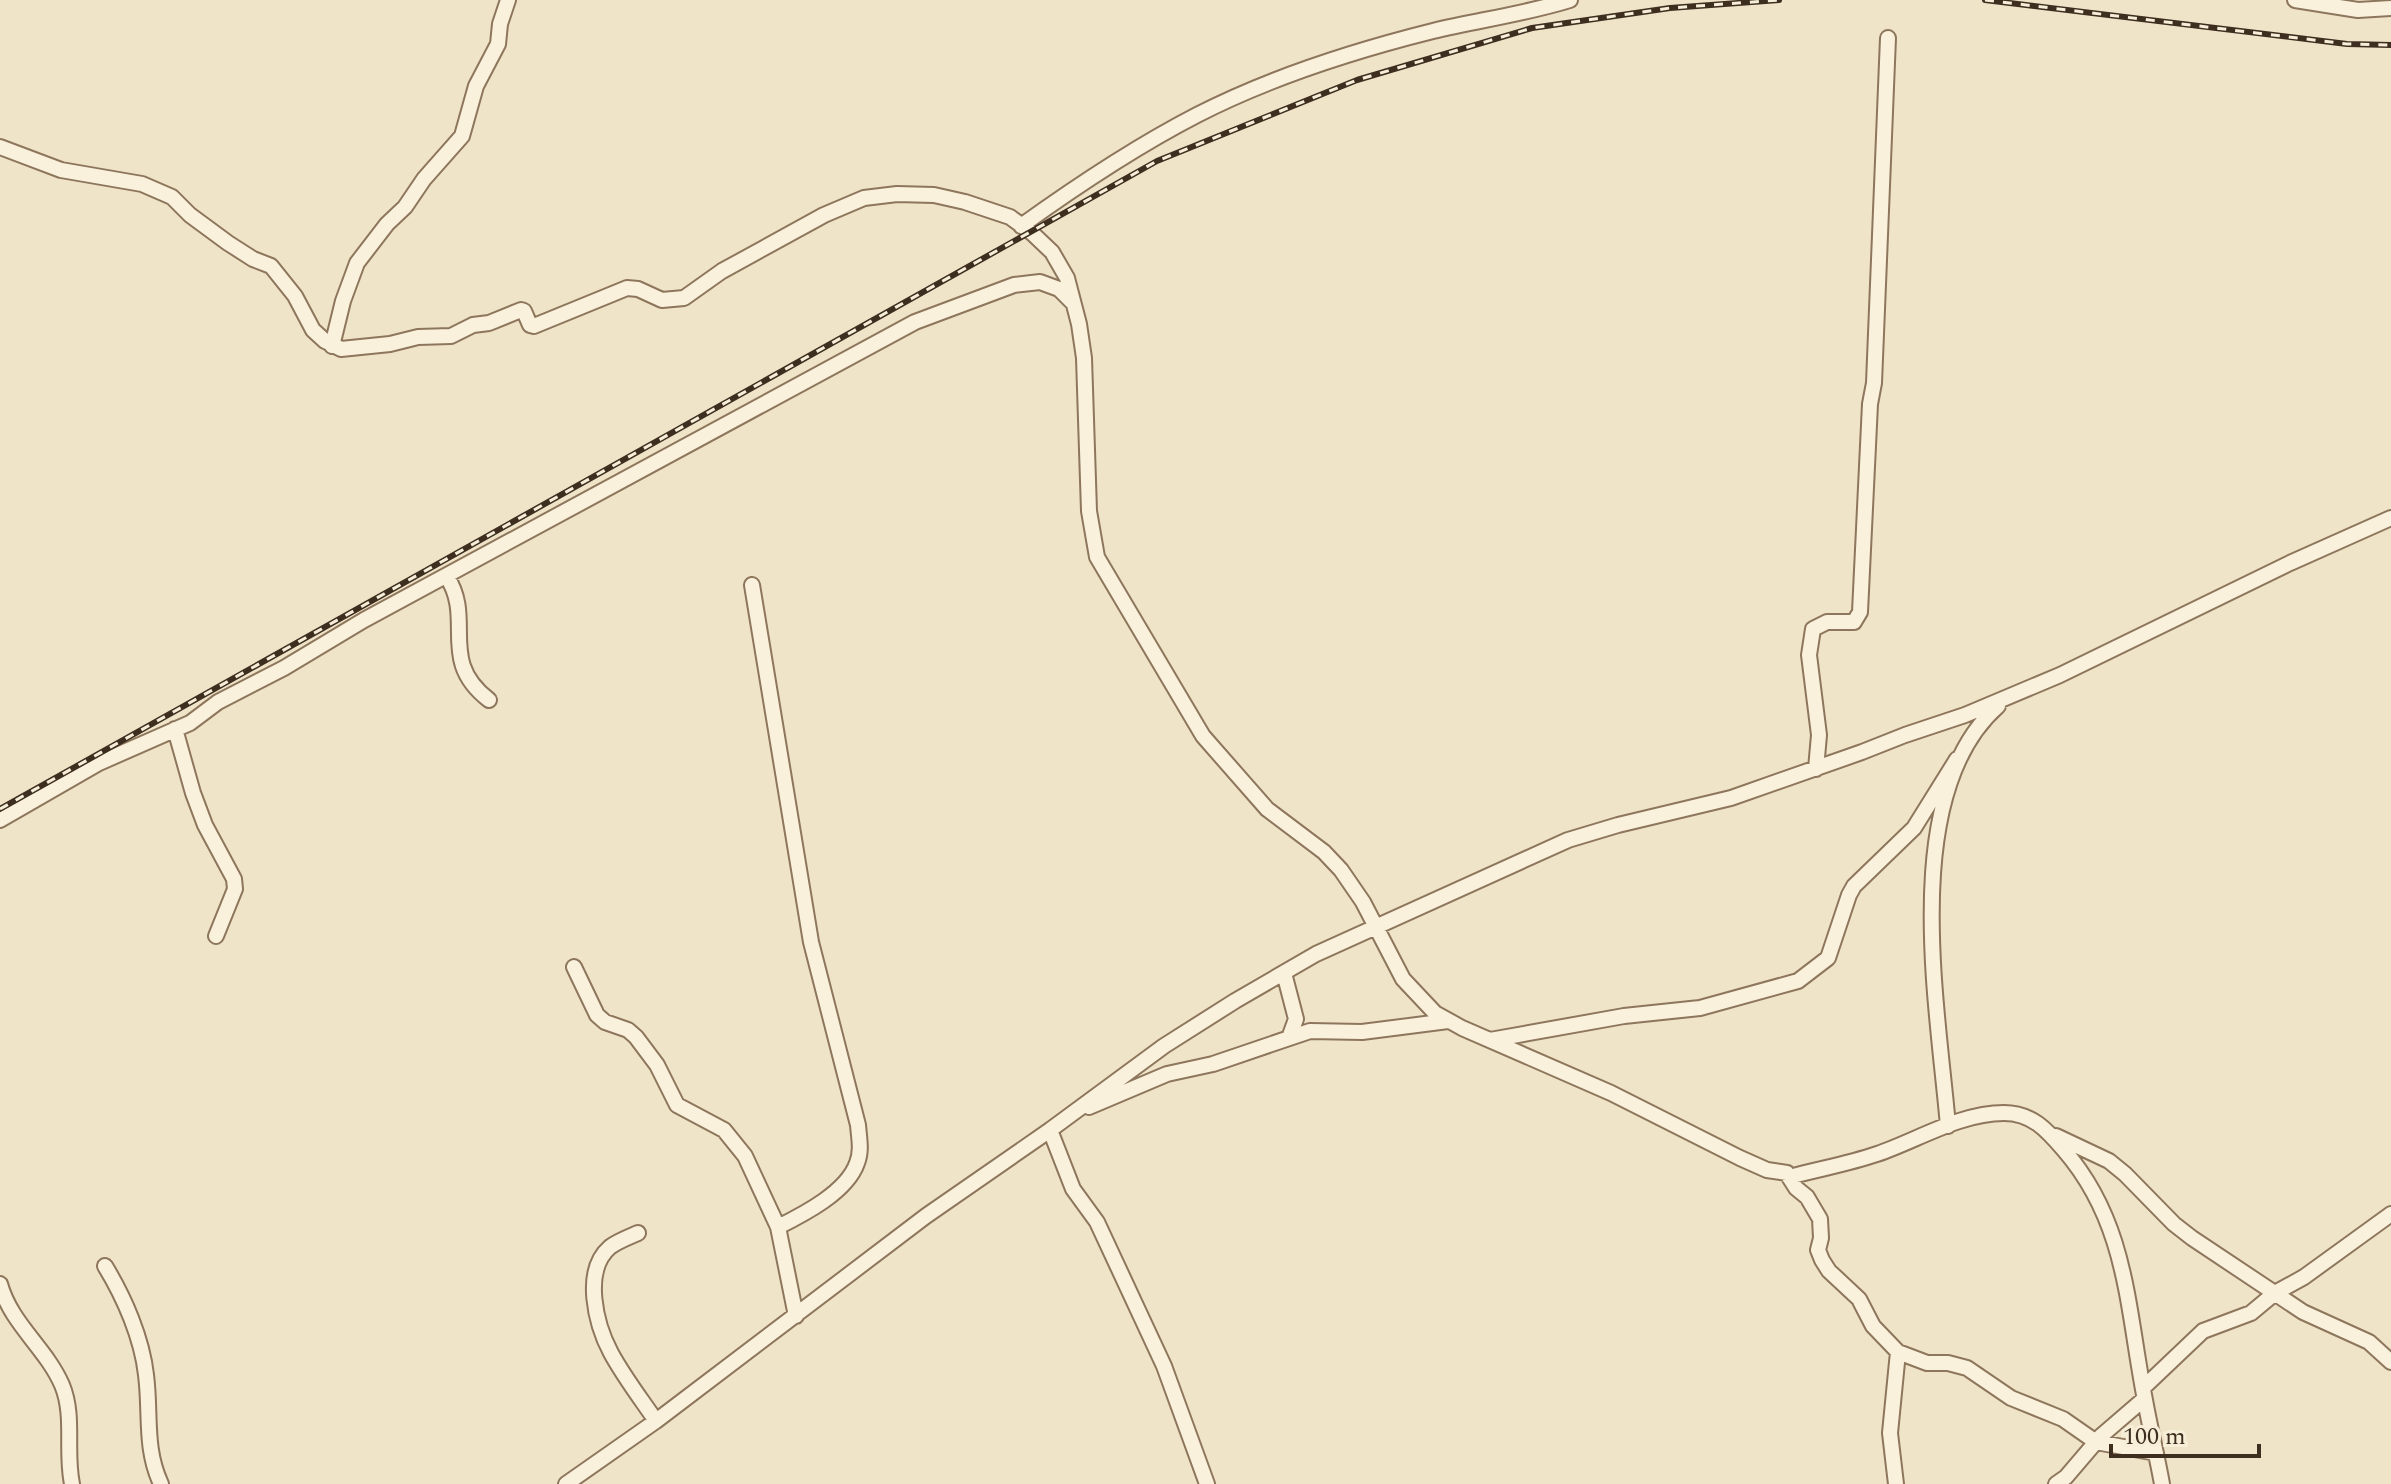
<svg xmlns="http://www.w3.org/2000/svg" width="2391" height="1484" font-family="Spectral,serif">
  <rect width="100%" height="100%" fill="#f0e4c8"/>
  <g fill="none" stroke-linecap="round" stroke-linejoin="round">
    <g stroke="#8d765c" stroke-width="18">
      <path id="minor" d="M2295 0 2358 10 2391 8
        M0 147 61 170 142 184 172 197 190 215 228 243 253 259 271 266 295 296 313 330 325 341 341 349 390 344 418 337 451 336 473 325 489 323 521 310 524 311 530 325 534 326 627 288 638 289 662 300 684 298 722 271 824 215 864 198 897 194 934 195 965 202 1010 217 1032 233 1052 252 1067 278 1079 324 1084 358 1089 511 1097 557 1203 736 1267 809 1324 852 1341 870 1363 902 1403 979 1435 1013 1462 1028 1611 1093 1740 1158 1767 1170 1787 1173 1789 1177C1818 1169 1848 1164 1877 1154 1918 1140 1960 1113 2004 1113 2032 1113 2047 1130 2064 1150 2128 1224 2127 1309 2145 1400 2150 1428 2157 1456 2162 1484
        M1021 226C1078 185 1135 147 1197 115 1271 77 1353 51 1433 31 1479 20 1525 14 1570 0
        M332 346 343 301 357 263 387 224 405 207 424 179 462 136 476 86 498 44 500 24 508 0
        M447 577C475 620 437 660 489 700
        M752 585 811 942 858 1125C859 1138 862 1151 857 1163 847 1192 804 1214 778 1227
        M175 729 193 793 205 825 234 879 235 889 216 936
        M1816 769 1819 735 1809 655 1813 629 1827 622H1854L1860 612 1870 404 1874 383 1888 38
        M0 820 99 763 190 723 218 702 284 668 364 620 915 322 1014 285 1040 282 1059 289 1073 303
        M574 967 597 1015 605 1022 628 1030 636 1037 657 1065 677 1105 724 1130 745 1156 778 1227 796 1316
        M1284 973 1296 1019 1289 1038
        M1490 1040 1624 1016 1700 1008 1798 981 1828 958 1849 895 1854 886 1914 828 1957 759
        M1089 1107 1167 1074 1213 1064 1310 1031 1362 1032 1448 1021
        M1948 1126C1938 1007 1898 794 1998 706
        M1050 1130 1073 1189 1097 1222 1164 1366 1207 1484
        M2056 1136 2109 1161 2125 1174 2174 1224 2192 1238 2303 1312 2369 1342 2391 1362
        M1789 1177 1796 1188 1807 1197 1820 1219 1821 1238 1818 1250 1822 1260 1829 1271 1859 1299 1873 1326 1898 1352 1927 1363H1948L1967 1368 2011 1398 2063 1419 2096 1442 2156 1453
        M638 1233C629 1237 618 1241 610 1247 582 1271 596 1325 611 1353 624 1377 641 1399 656 1421
        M105 1266C124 1297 142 1338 146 1375 151 1413 144 1448 161 1484
        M0 1284C11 1324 46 1348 62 1385 75 1416 65 1451 72 1484
        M2143 1388 2203 1331 2251 1313 2275 1293 2304 1277 2391 1214
        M566 1484 656 1421 926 1216 1050 1130 1164 1046 1235 1001 1316 954 1568 840 1618 825 1731 798 1862 752 1905 735 1965 715 2060 675 2290 563 2391 518
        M1896 1484 1890 1433 1898 1352
        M2056 1484 2066 1477 2101 1436 2144 1399"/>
    </g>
    <use href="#minor" stroke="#faf1dc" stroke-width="14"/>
    <g stroke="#3d2e20" stroke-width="6">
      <path id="rail" d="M1985 0 2347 44 2391 45
        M0 809 1157 161 1357 80 1532 28 1670 8 1779 0"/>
    </g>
    <use href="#rail" stroke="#f7eed8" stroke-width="3" stroke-dasharray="9" stroke-linecap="butt"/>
  </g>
  <path d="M2111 1444v12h148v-12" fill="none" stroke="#3d2e20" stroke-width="4"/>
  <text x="2123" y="1444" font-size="24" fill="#3d2e20" stroke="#f7eed8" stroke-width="6" paint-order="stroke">100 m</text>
</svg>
